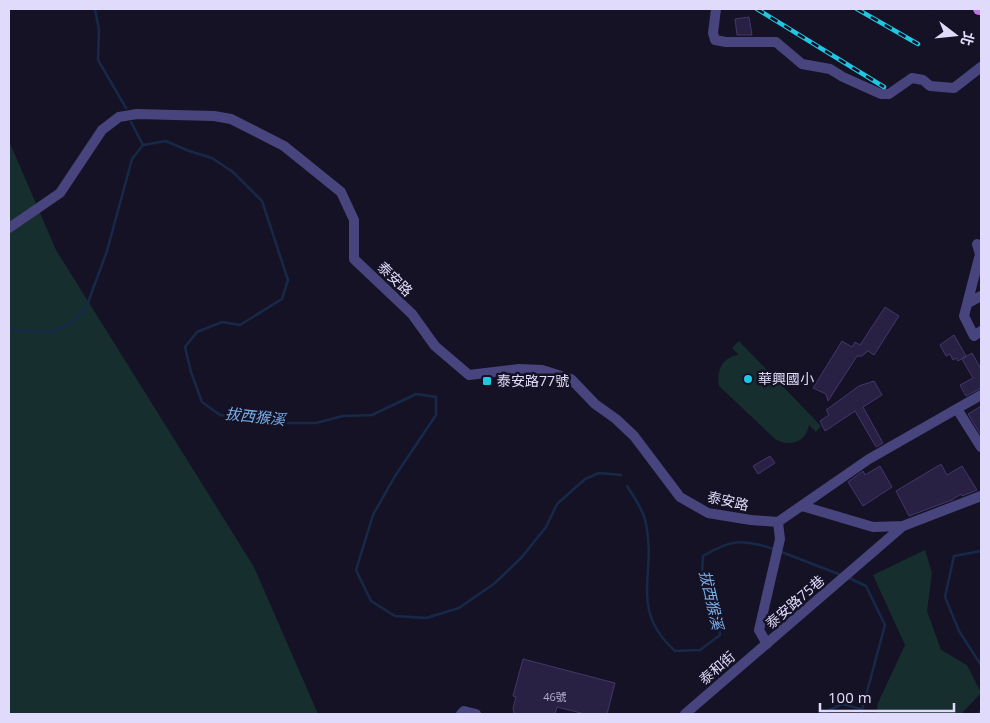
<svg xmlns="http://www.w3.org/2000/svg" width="990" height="723" font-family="'Open Sans','Noto Sans TC',sans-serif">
  <rect width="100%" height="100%" fill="#161225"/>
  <path fill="#162e2e" d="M9 141 56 250 254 567 318 714H9Z
    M739 341 821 426 816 432 809 425C806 443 789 447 775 439L719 386C716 371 723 356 739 355L732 348Z
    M925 550 932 573 927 611 941 650 967 665 981 693 961 714H876L878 703 905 645 873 575Z"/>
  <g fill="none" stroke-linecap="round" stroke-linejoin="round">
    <path stroke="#172949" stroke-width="2.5" d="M95 9 99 30 98 60 126 108
      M131 122 143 145
      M9 330 51 332 70 324 86 308 107 251 132 159 143 145 166 141 189 151 212 158 233 172 262 201 288 280 282 299 240 325 222 322 197 332 185 347 191 372 202 402 220 415 289 423H316L343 416 372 415 416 394 436 397V415L395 476 373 515 356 570 371 601 395 616 426 618 459 608 495 583 522 557 546 527 557 504 585 479 599 473 621 475
      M627 486C634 497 644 511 646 524 657 575 628 608 675 651L700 650 720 635 718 616 702 573 703 556C731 539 743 539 774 549
      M779 551 841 575
      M981 551 954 556 945 597 959 631 981 665
      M849 578 866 586 885 625 861 714
      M821 714 842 704 861 709
      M978 714 981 711"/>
  </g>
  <path fill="#292143" stroke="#43366c" d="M749 17 752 35H737L735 19Z
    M885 307 899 316 874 355 868 351 862 356H857L828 401 826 394 813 388 842 341 852 347 855 342 860 345Z
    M954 335 966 356 958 361 956 358 953 360 950 354 946 356 940 345Z
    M972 353 981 369V388L966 396 960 385 973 378 962 359Z
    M874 381 882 395 863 407 883 443 876 447 855 411 825 431 820 421 829 415 826 410 859 386Z
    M981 406V435L968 414Z
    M770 456 775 463 758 474 753 466Z
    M941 464 947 475 962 466 977 490 962 496 961 494 952 500 909 516 896 491Z
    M880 466 892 487 863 506 848 482 863 471 865 475Z
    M523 659 615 683 607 714H585L557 707 555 714H514L513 708 516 697 513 696Z"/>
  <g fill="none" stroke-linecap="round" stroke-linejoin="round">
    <path stroke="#48447e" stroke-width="10" d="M716 9 713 33 715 40 726 42H776L802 64 830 69 843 77 881 94H889L912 78 923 80 930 86 954 88 981 67
      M9 228 60 193 102 130 119 117 137 114 214 116 231 119 284 146 341 192 354 220V259L412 314 435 346 469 375 519 369 542 370 571 379 595 404 616 419 634 436 680 497 708 513 751 520 778 522 869 459 981 395
      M977 244 980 254 964 316 974 336 981 331
      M968 303 981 296
      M957 409 981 447
      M802 506 873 527 903 526
      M767 644 759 630 780 539 778 522
      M461 714 464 711 476 714
      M685 714 903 526 981 496"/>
    <path stroke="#c370ec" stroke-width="12" d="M979 9H981"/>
    <g stroke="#20c7e2" stroke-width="4.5">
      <path id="rail" d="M757 9 884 87
        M857 9 918 44"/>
    </g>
    <use href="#rail" stroke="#161225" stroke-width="2.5" stroke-dasharray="8" stroke-linecap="butt"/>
  </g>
  <g fill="#20c7e2" stroke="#161225" stroke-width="2">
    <circle cx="748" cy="379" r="5"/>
    <rect x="482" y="376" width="10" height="10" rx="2.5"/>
  </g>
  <g text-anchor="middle" stroke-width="5" stroke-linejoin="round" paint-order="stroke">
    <g font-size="11" fill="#b2accc">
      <text x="555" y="701">46號</text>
    </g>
    <g font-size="14" fill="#e0dbfa" stroke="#161225">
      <text transform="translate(395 279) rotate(44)" y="5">泰安路</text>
      <text transform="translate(728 501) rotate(13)" y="5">泰安路</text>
      <text transform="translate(795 602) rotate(-41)" y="5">泰安路75巷</text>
      <text transform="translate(717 668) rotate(-41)" y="5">泰和街</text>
    </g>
    <g font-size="14" fill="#e0dbfa" stroke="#161225" text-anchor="start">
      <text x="758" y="384">華興國小</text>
      <text x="497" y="386">泰安路77號</text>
    </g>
    <g font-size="15" font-style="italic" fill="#76b1ed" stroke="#161225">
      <text transform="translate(255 417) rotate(6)" y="5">拔西猴溪</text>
      <text transform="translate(711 600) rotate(77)" y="5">拔西猴溪</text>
    </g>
  </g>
  <rect width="990" height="723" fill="none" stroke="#e0dbfa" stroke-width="20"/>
  <g transform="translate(955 35) rotate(106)" stroke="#161225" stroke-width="4" paint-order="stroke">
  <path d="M0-4L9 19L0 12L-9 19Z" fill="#e0dbfa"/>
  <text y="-8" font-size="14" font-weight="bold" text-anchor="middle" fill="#e0dbfa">北</text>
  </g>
  <path d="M820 703v8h134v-8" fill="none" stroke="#e0dbfa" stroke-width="2.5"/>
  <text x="828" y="703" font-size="15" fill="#e0dbfa" stroke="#161225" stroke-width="4" paint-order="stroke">100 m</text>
</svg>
